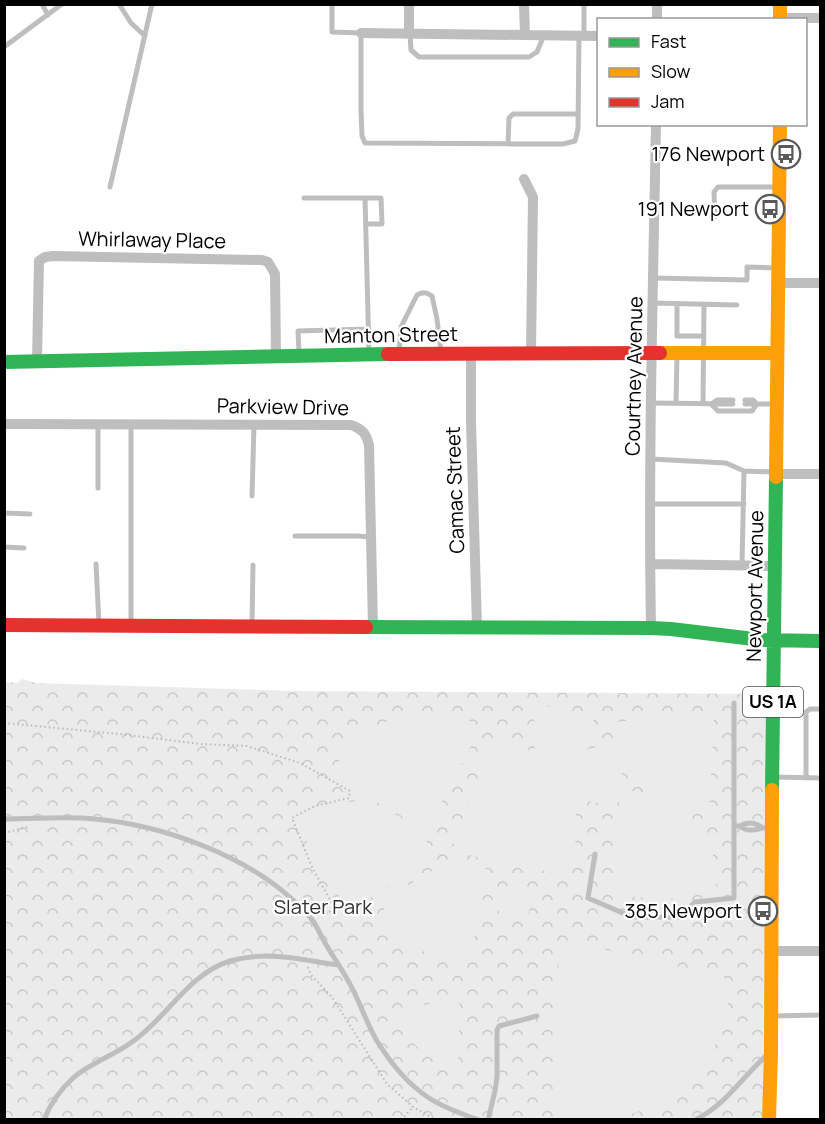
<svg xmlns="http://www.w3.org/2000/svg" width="825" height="1124" font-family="Manrope,sans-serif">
  <defs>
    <pattern id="forest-crowns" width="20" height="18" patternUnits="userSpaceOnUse" patternTransform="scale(1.5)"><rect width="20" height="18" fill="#ebebeb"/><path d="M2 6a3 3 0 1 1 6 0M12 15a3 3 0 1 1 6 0" fill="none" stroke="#c8c8c8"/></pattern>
  </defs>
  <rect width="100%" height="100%" fill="#fff"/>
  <path fill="url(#forest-crowns)" d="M22 679 36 683 297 691 773 694 769 1119 5 1120V682L17 683Z"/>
  <path fill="#ebebeb" d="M543 705 594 719C590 734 585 744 575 755 588 747 602 745 617 748L615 722 704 715 714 719 709 812 688 810 665 803 689 815 709 837 717 873 716 892 662 900 613 894 620 787 654 798 634 782 626 767 608 802 600 804 573 797 577 822 574 858 569 876 459 853 453 843 493 736 511 742 535 753 534 711Z
    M420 712C446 712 458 713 481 727L427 830 331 777C336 767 341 756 347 747 361 728 397 717 420 712Z
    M361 801C380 807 406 817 420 832 425 838 429 846 434 852L349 913 294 820 317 807 333 803Z
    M458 866 489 869 469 961 459 965 374 932 382 912 398 891 439 867Z
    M503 885 534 895 526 920 496 910Z
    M573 942 730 979 728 1006 718 1040 703 1067 680 1094 661 1104 631 1114 599 1120 553 1117 559 952Z
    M456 1001 460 1005 458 1064C420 1057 409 1046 398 1008Z"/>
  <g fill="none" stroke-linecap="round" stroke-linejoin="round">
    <path stroke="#b9b9b9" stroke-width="2" stroke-dasharray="1.5 3" stroke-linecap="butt" d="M4 723 119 734 201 744 247 746 300 763 350 791 349 798 315 806 292 818 312 867 335 909 320 916
      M4 833 28 827
      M308 967 311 975 332 997 387 1084 413 1107 437 1120
      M401 1120 413 1107"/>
    <path stroke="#bebebe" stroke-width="5" d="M42 4 48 15
      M119 4 131 23 145 36
      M332 4V32L361 33V110L362 136 365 143 563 144 575 141 578 129 579 36
      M410 34 411 50 419 57H529L537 52 544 35
      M584 36V4
      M4 47 62 4
      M508 144 509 118 513 114H578
      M110 187 152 4
      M304 198H365L369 353
      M365 198H381L382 224H366
      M715 217 714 192 718 187H778
      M653 278 747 280V267L777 268
      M653 303 737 305
      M677 304V336H704
      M399 353 401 327 417 295C423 292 426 292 432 296L437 319 441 352
      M299 354 298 331 369 329
      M745 400H753L757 404
      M651 403 733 404
      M676 403 677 354
      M713 403 717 400H733
      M703 404 704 304
      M711 404 718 411H752L757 404
      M745 404H775
      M98 425V488
      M651 459 726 463 744 471 774 472
      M252 496 254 425
      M650 504H744
      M4 513 30 514
      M295 536H357L372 537
      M4 547 24 548
      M96 564 99 624
      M742 565 744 471
      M131 624V425
      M252 624 253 565
      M734 703V826H740C749 834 759 828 769 827
      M774 777 820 778
      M806 778V712L810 709H820
      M4 819C35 819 65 816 95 819 162 825 245 855 294 901 301 907 308 914 313 921 317 927 320 934 324 941 333 957 344 972 352 988 361 1005 367 1024 377 1041 390 1062 409 1085 429 1098 444 1108 462 1114 479 1120
      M740 826C747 822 755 822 761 827
      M595 854 588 898 632 917H679L695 902 734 898V826
      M773 1016 820 1015
      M44 1120C50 1104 60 1090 73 1078 90 1063 113 1056 132 1042 167 1018 188 974 230 961 268 950 301 960 339 965
      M488 1120 495 1091 497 1077V1030L499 1026 537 1016
      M695 1120C726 1105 743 1076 767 1055"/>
    <path stroke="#bebebe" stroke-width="10" d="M409 4V33
      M524 4 525 35
      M780 18H820
      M657 20V4
      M361 33 598 36
      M524 179 533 197 531 353
      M778 283H820
      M471 353V422L477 627
      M37 361 39 261 45 257 53 256 262 260 268 262 275 274 276 356
      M4 424 351 425C362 429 366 433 369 445L373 627
      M775 474H820
      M650 564 775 566
      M651 628C648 460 653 292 656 124
      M771 951H820"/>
    <path stroke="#30b455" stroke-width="14" d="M4 362 388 354
      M366 627 651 628 671 629 762 640 820 641
      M772 790 776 477"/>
    <path stroke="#ff9f0a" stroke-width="14" d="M780 4V20
      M660 353H777
      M776 477 780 124
      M769 1120 771 1052 772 790"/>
    <path stroke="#e5322d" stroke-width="14" d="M388 354 660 353
      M4 625 366 627"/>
  </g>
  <defs>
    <g id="bus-ring" transform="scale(1.5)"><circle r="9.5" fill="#fff" stroke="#595959" stroke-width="1.5"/><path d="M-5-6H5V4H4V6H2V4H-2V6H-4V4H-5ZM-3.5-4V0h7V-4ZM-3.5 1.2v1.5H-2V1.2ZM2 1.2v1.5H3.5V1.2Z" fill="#595959"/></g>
  </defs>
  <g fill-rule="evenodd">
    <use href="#bus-ring" x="786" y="154"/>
    <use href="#bus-ring" x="770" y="209"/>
    <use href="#bus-ring" x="763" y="911"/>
  </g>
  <g text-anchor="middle" stroke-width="4.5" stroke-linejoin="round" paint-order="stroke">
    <rect fill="#fff" stroke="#4c4c4c" stroke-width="1.5" x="743" y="687" width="60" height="30" rx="4.5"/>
    <g font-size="18" font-weight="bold" fill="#000">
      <text x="773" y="708">US 1A</text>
    </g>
    <g font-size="20" fill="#000" stroke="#fff" text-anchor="end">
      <text x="765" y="161">176 Newport</text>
      <text x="749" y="216">191 Newport</text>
      <text x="742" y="918">385 Newport</text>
    </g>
    <g font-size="20" fill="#000" stroke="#fff">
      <text transform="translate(152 240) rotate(1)" y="7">Whirlaway Place</text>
      <text transform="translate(391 335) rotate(-1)" y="7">Manton Street</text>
      <text transform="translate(634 376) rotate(-89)" y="7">Courtney Avenue</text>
      <text transform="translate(283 407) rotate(1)" y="7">Parkview Drive</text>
      <text transform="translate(455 490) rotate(-92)" y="7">Camac Street</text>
      <text transform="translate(755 586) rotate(-89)" y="7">Newport Avenue</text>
    </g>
    <g font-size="20" fill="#323232" stroke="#fff">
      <text x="323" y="914">Slater Park</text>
    </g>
  </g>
  <rect width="825" height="1124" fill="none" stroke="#000000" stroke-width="12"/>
  <rect x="597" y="18" width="210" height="108" fill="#ffffff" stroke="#999999" stroke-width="1.5"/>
  <rect x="609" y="38" width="30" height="9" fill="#30b455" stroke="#999999" stroke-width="1.5"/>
  <text x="651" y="48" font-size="18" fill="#000000">Fast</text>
  <rect x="609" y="68" width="30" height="9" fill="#ff9f0a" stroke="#999999" stroke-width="1.5"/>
  <text x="651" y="78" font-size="18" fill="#000000">Slow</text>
  <rect x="609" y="98" width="30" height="9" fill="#e5322d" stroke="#999999" stroke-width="1.5"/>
  <text x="651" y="108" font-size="18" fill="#000000">Jam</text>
</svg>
